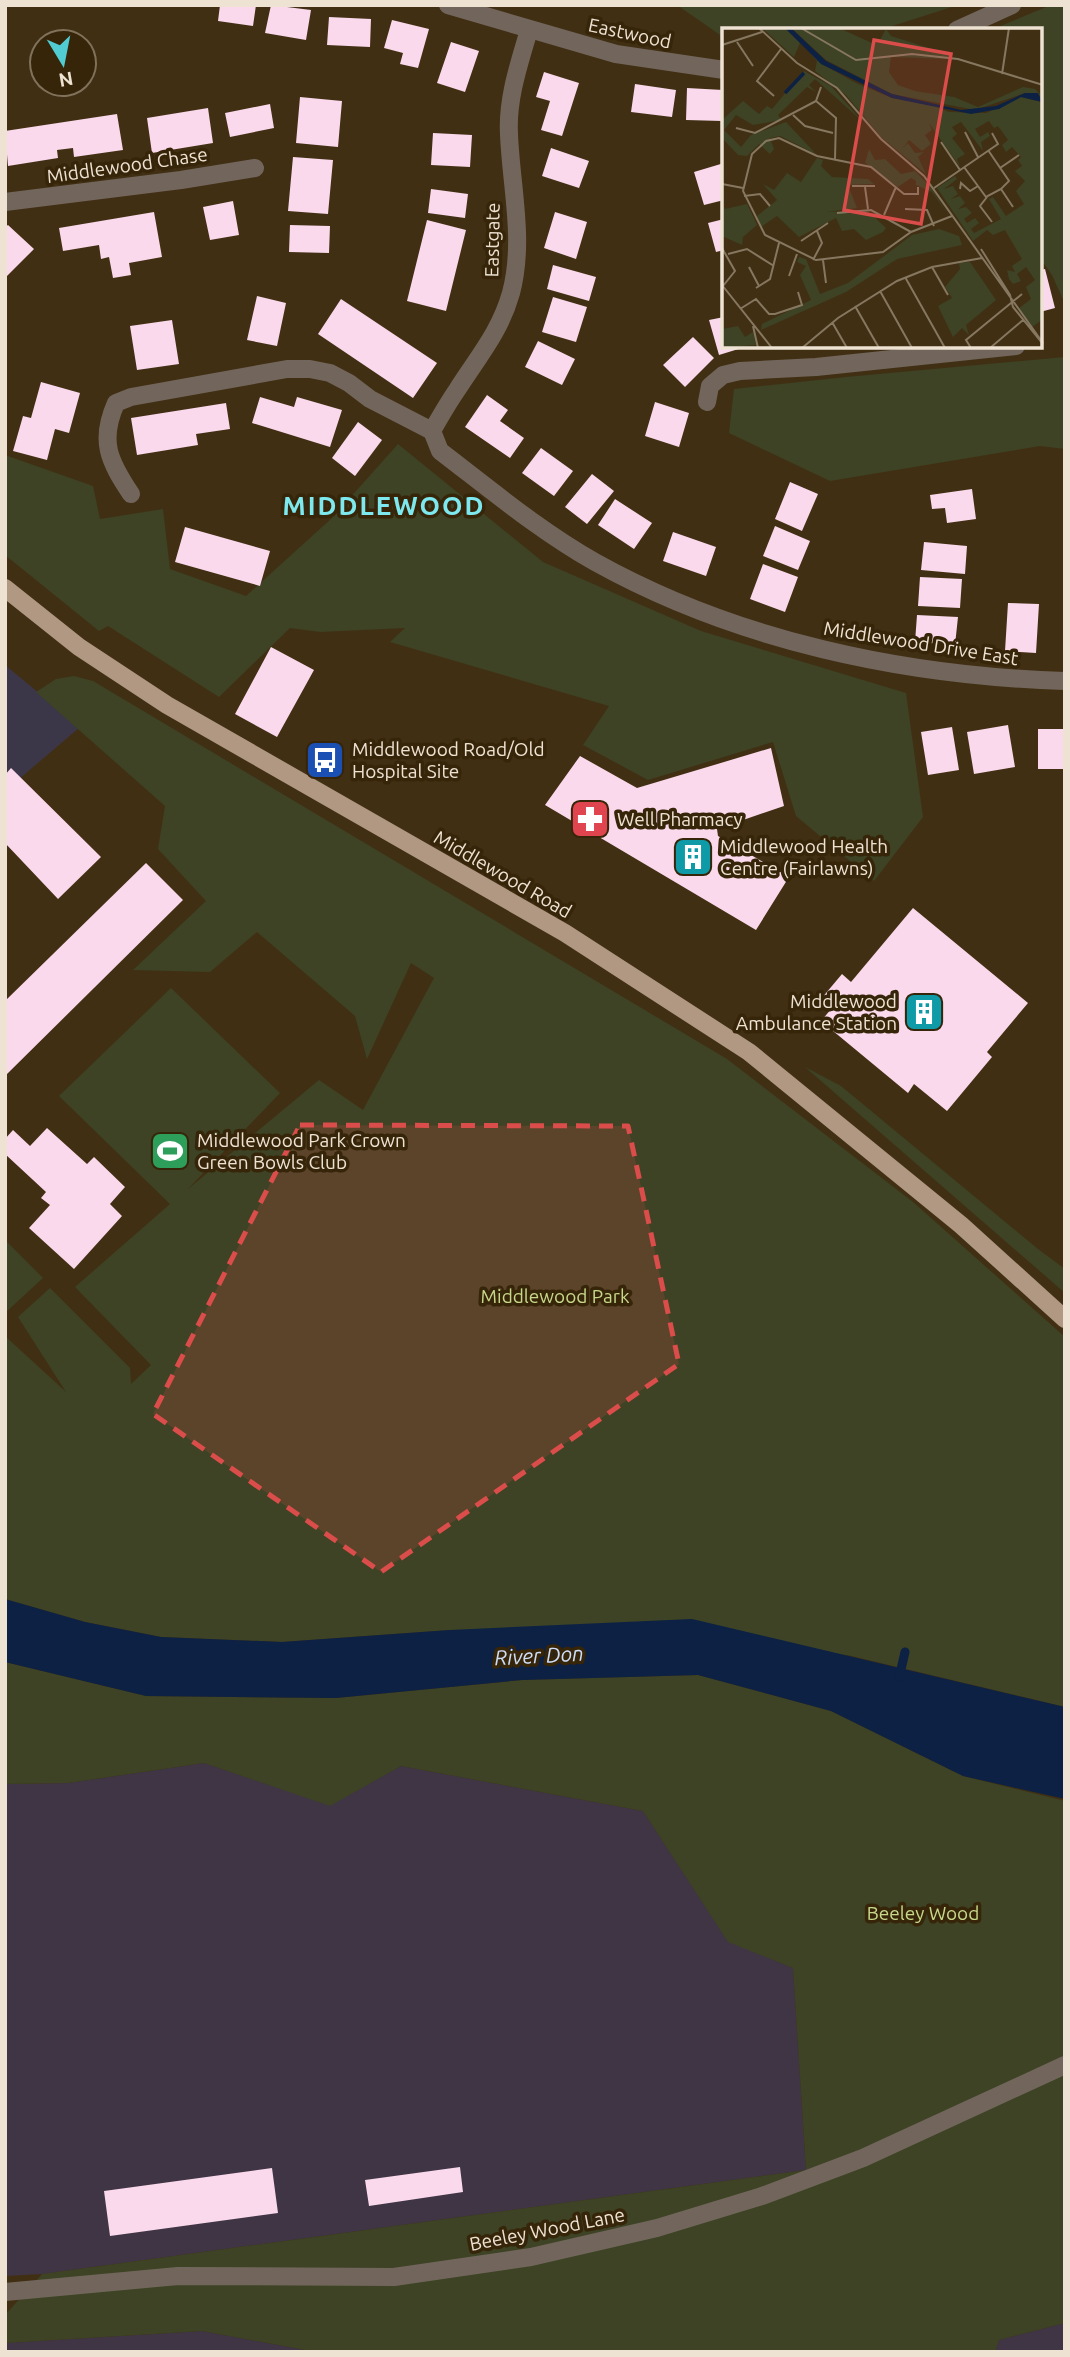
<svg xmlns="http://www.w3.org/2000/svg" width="1070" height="2357" font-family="Ubuntu,sans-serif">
  <rect width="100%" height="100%" fill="#412f14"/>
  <path fill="#3c3748" d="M5 665 80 727 5 791Z"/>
  <path fill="#403545" d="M204 1763 330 1805 401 1766 643 1811 728 1941 793 1968 806 2170 42 2274 5 2276V1784L68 1783Z
    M1065 2323V2352H995L999 2340Z
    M202 2331 316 2352H5V2343Z"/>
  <path fill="#3d4324" d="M677 5H958L880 30H724L723 37Z
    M1051 5H1065V304L1052 275 1040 258V30H991Z
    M1065 357V449L1040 446 830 481 729 433 734 389 846 377Z
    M398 444 543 562 701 631 906 693 923 817 874 881 796 816 773 742 648 780 583 745 609 706 390 642 405 628 320 632 290 628 219 697 108 626 99 631 5 555V455L93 486 100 519 163 509 170 569 246 596 332 518Z
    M74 676 93 681 727 1059 913 1202 1065 1337V1707L847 1655 450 1630 282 1642 161 1637 85 1622 5 1599V1336L66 1392 18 1317 50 1288 130 1368 131 1384 151 1365 75 1287 170 1204 59 1096 171 988 280 1093 188 1189 319 1080 363 1110 434 978 411 963 367 1059 355 1016 257 932 210 972 133 970 206 901 158 849 165 806 36 692 56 679Z
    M805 1067 841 1086 1038 1249 1065 1269V1293Z
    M5 1240 43 1278 5 1313Z
    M5 1662 146 1696 336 1698 522 1680 698 1675 831 1711 963 1776 1065 1801V2323L999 2340 995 2352H316L202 2331 6 2343 5 2315 42 2274 806 2170 793 1968 728 1942 643 1811 401 1766 330 1806 204 1763 68 1783 5 1784Z"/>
  <path fill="#0c2144" d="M5 1599 85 1622 161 1637 282 1642 450 1630 692 1619 1065 1707V1799L963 1776 831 1711 698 1675 522 1680 336 1698 146 1696 5 1662Z"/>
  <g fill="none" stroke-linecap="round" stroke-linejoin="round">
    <path stroke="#0c2144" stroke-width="9" d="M899 1678 905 1652"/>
  </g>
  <path fill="#f9d9eb" d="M220 5H256L253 26 218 21Z
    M271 5 311 10 306 40 265 33Z
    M329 17 371 19 370 47 327 45Z
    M392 20 429 29 418 68 400 64 403 53 384 48Z
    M451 42 479 51 465 92 437 83Z
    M544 72 579 83 562 136 541 130 550 101 536 97Z
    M635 84 676 90 672 117 631 112Z
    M687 88 723 90 722 121 686 120Z
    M300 97 342 101 338 147 296 143Z
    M270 104 274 128 230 137 225 113Z
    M208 108 213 143 152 153 147 118Z
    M117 114 123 150 74 157 73 148 57 150 58 158 8 166 5 131Z
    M433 133 472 135 470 167 431 165Z
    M551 148 589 161 579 188 542 176Z
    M293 157 333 160 328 214 288 211Z
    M724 163V200L704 205 694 172Z
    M431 189 468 194 465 218 428 213Z
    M233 201 239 235 210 240 203 207Z
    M154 212 162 257 129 263 131 275 113 278 109 257 101 259 99 245 63 251 59 228Z
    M555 212 587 222 576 259 544 248Z
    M724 219V250L716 252 708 223Z
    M427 220 466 230 446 311 407 301Z
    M8 225 34 249 5 278V227Z
    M290 225 330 226 329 253 289 252Z
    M553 265 596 277 589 301 547 289Z
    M1045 269 1055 308 1040 312V270Z
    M257 296 286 303 277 346 247 340Z
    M553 297 587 307 576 342 542 332Z
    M341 299 437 363 413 398 318 334Z
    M724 317V346L745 347 719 355 709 320Z
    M172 320 179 364 137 370 130 326Z
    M693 337 714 358 685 387 663 365Z
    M538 341 575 359 562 385 525 367Z
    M41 382 80 393 69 433 55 429 47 460 13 451 23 416 31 418Z
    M487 395 508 410 500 421 524 438 510 458 465 427Z
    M260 397 294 407 297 397 342 410 330 447 252 423Z
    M655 402 689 413 679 447 645 436Z
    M226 403 230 429 196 434 198 445 137 455 131 418Z
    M358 422 382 440 355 476 332 458Z
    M541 448 573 471 554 496 522 473Z
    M592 474 614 491 587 524 565 507Z
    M790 482 818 494 802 531 775 519Z
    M972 489 976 519 947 523 945 508 932 509 930 495Z
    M615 499 652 523 634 549 598 525Z
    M775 526 810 541 798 570 763 556Z
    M185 527 270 551 260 586 175 562Z
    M673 532 716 547 706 576 663 561Z
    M924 542 967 546 965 574 921 570Z
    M763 564 798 577 785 612 750 599Z
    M920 577 962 579 960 608 918 606Z
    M1008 603 1039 604 1036 653 1005 651Z
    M917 615 958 617 955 645 915 642Z
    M271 647 314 670 277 737 235 714Z
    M1008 725 1015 767 974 774 967 732Z
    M952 727 959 770 928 775 921 732Z
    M1038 729H1065V769H1038Z
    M771 748 784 806 717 829 718 836 789 877 756 930 545 805 580 756 637 788Z
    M11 768 101 857 58 899 5 843V775Z
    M146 863 183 900 5 1076V1001Z
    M913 908 1028 1003 987 1052 992 1057 947 1111 914 1084 908 1093 821 1021 832 1008 821 999 842 974 851 982Z
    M47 1128 87 1164 94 1157 125 1187 110 1204 122 1216 74 1269 29 1228 50 1205 41 1198 46 1192 5 1154V1139L13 1130 30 1146Z
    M460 2167 463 2192 369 2206 365 2180Z
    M272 2168 278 2213 110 2236 104 2191Z"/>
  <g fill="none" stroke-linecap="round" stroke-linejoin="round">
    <path stroke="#72665c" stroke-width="18" d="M448 5 616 54 724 70
      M957 30 1012 5
      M5 202 181 180 255 168
      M707 402 710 386 723 375 740 371 816 367 1016 346
      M432 431C440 417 448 403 457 390 478 357 500 332 511 293 525 240 511 187 509 134 507 99 519 64 529 30
      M131 494C109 461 99 441 116 403L131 397 287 369H310L330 373 349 383 370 399 432 431 440 451C491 490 540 531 595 562 737 641 904 676 1065 681
      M5 2292 178 2276 394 2277 531 2257 657 2228 762 2196 863 2158 1065 2065"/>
    <path stroke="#b09883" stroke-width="18" d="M5 588 79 647 167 705 565 933 749 1052 961 1225 1065 1319"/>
  </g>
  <path fill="#db4d4a" fill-opacity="0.2" stroke="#db4d4a" stroke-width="5" stroke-dasharray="14 9" stroke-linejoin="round" d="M300 1125 628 1126 679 1364 381 1572 153 1414Z"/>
  <defs>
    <g id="bus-square" transform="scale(2.0125)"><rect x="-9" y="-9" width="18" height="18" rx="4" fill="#1a4fb4" stroke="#362509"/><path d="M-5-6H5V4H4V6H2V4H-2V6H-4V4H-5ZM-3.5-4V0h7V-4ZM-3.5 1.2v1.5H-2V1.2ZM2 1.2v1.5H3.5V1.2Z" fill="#fff"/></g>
    <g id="pharmacy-square" transform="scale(2.0125)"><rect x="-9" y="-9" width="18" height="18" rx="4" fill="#e0444e" stroke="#362509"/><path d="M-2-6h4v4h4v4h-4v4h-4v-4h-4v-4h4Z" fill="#fff"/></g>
    <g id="building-square" transform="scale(2.0125)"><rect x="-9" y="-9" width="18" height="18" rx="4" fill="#0f9aa8" stroke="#362509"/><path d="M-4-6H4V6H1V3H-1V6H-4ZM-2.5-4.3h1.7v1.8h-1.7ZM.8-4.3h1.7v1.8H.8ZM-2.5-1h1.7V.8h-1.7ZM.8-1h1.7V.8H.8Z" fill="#fff"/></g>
    <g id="stadium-square" transform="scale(2.0125)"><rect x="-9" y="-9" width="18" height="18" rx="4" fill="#2e9e5b" stroke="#362509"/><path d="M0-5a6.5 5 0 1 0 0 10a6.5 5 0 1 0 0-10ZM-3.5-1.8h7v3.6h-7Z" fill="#fff"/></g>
  </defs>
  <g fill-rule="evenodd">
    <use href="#bus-square" x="325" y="760"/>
    <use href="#pharmacy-square" x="590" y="819"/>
    <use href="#building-square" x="693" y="857"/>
    <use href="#building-square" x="924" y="1012"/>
    <use href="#stadium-square" x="170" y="1151"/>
  </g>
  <g text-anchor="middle" stroke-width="7" stroke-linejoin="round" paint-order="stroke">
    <g font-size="19" fill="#eee2d3" stroke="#362509">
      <text transform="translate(630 33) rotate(12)" y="7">Eastwood</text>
      <text transform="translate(127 165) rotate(-8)" y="7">Middlewood Chase</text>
      <text transform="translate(492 240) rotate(-89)" y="7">Eastgate</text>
      <text transform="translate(921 643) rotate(9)" y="7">Middlewood Drive East</text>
      <text transform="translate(503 874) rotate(30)" y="7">Middlewood Road</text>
      <text transform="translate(547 2229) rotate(-11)" y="7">Beeley Wood Lane</text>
    </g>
    <g font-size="19" fill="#eee2d3" stroke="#362509" text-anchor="start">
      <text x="352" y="756">Middlewood Road/Old<tspan x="352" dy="22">Hospital Site</tspan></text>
      <text x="617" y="826">Well Pharmacy</text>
      <text x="720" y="853">Middlewood Health<tspan x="720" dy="22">Centre (Fairlawns)</tspan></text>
      <text x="897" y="1008" text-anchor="end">Middlewood<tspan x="897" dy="22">Ambulance Station</tspan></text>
      <text x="197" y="1147">Middlewood Park Crown<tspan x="197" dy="22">Green Bowls Club</tspan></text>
    </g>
    <g font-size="19" fill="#c7d88b" stroke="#362509">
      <text x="555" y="1303">Middlewood Park</text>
      <text x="923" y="1920">Beeley Wood</text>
    </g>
    <g font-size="21" font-style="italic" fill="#cedef9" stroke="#362509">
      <text transform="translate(539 1656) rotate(-3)" y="7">River Don</text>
    </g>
    <g font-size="26" font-weight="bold" letter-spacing="2" fill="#7de9ef" stroke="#362509">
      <text x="384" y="515">MIDDLEWOOD</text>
    </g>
  </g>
  <g transform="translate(722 28)">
    <rect width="320" height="320" fill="#412f14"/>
    <path d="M40 0H63L78 15 72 29ZM69 0H117L150 15 157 14 164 1 169 8 229 27 225 31 169 29 167 44 176 57 193 63 232 69 256 79 301 59 313 61 320 68 303 65 253 82 170 66 104 32ZM84 20 100 36 134 55 170 70 209 76 227 84 264 85 299 69 320 74V292L310 299 296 281 309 271 304 259 313 252 304 239 295 246 299 253 291 256 287 251 285 242 293 244 290 238 300 231 283 202 271 207 265 202 251 213 215 160 233 148 235 151 222 161 231 158 236 166 229 171 238 168 243 175 236 181 244 179 250 185 242 191 245 195 253 190 257 195 249 201 252 205 279 191 267 171 271 169 284 188 302 176 294 163 303 153 293 143 300 138 296 132 299 129 290 119 284 124 280 117 286 112 276 98 272 100 267 93 253 101 258 109 266 104 268 108 259 114 261 123 239 94 230 99 235 106 230 110 243 126 235 131 238 139 207 95 210 102 203 107 209 116 200 123 187 112 181 120 186 115 193 125 202 124 196 129 204 146 160 110 124 67 93 43 95 33ZM82 43 109 58 140 93 93 51 87 57 94 64 85 59 56 87 59 92 31 97 14 87 2 102 19 119 29 107 64 94 94 126 58 108 48 110 52 121 48 126 37 116 25 128 16 127 0 110V92L21 73 37 86 45 78 50 81ZM147 121 153 132 163 131 179 146 193 143 207 157 227 188 210 164 194 157V153L189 150 176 159 143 135ZM95 130 101 132 99 138 110 149 146 151 152 156 126 157 135 180 104 184 145 182 164 200 161 204 144 212 132 201 120 203 114 190 77 209 55 188 39 199 35 188 55 172 41 156 52 162 65 145 79 154ZM0 175 3 181 25 176 32 190 35 197 21 209 20 217 0 208ZM217 201 237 208 240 217 175 231 124 264 39 302 40 296 89 272 78 247 84 238 75 234 77 229 84 231 98 266 126 255 190 207ZM248 234 274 272 244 297 247 307 240 300 231 309 216 278 230 270 223 259 238 241 237 235ZM16 298 23 309 31 304 34 317 0 320V301Z" fill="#3d4324"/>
    <path d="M63 0H69L104 33 170 66 239 82 274 78 303 65H316L320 74 299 69 277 81 249 86 170 70 99 36Z" fill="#0c2144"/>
    <path fill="none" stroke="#0c2144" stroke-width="3.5" d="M63 65 82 45"/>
    <path fill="none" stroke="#867760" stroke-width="2" d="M37 0 75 35 115 60 159 111 202 148 321 315M79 0 134 32 190 26 236 31 321 57M15 14 31 38M0 17 40 4M280 46 287 0M99 59 94 73 114 90 113 131M52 68 35 53 59 21M71 87 83 98 111 105M14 100 33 105 94 73M243 104 256 129M219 114 238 142M242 139 264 169 279 161 287 153 266 122M278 140 297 127M0 156 21 160M130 158H153M143 159 146 181M196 159V166H182L149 139 95 128 57 110 44 113 30 126 21 163 43 207 94 232 161 224 189 204 230 188M212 160 276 116 270 105M238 161 239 155 248 163 256 158M279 161 291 179M22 168 38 166 48 178M265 169 258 178 270 194M183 181 205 182 212 198M115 185 149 182 189 204M162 187 174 159M79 213 106 195M0 220 13 243 1 258M259 221 288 267 291 279 321 316M6 226 25 221 52 238M91 232 100 215 95 203M101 232 104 255M27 239 37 258M210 239 226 267M67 248 75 226M183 249 223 320M0 257 50 320M34 260 48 251 57 215M158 263 190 320M133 278 157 320M18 281 34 271 47 286H53L80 277 76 264M110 294 125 320M31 298 36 320M80 320 116 290 175 253 210 239 260 230M249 320 244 312 300 266M268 320 301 292"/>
    <path fill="#db4d4a" fill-opacity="0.15" stroke="#db4d4a" stroke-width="3.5" d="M152 12 229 26 199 196 122 182Z"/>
    <rect width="320" height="320" fill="none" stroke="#eee2d3" stroke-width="3.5"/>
  </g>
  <rect width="1070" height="2357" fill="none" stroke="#eee2d3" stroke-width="14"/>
  <g transform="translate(63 63) rotate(170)"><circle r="33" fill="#362509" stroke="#80715a" stroke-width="2"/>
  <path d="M0-5L12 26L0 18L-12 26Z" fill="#51ccd3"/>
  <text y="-10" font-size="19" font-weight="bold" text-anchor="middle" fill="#eee2d3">N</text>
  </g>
</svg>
